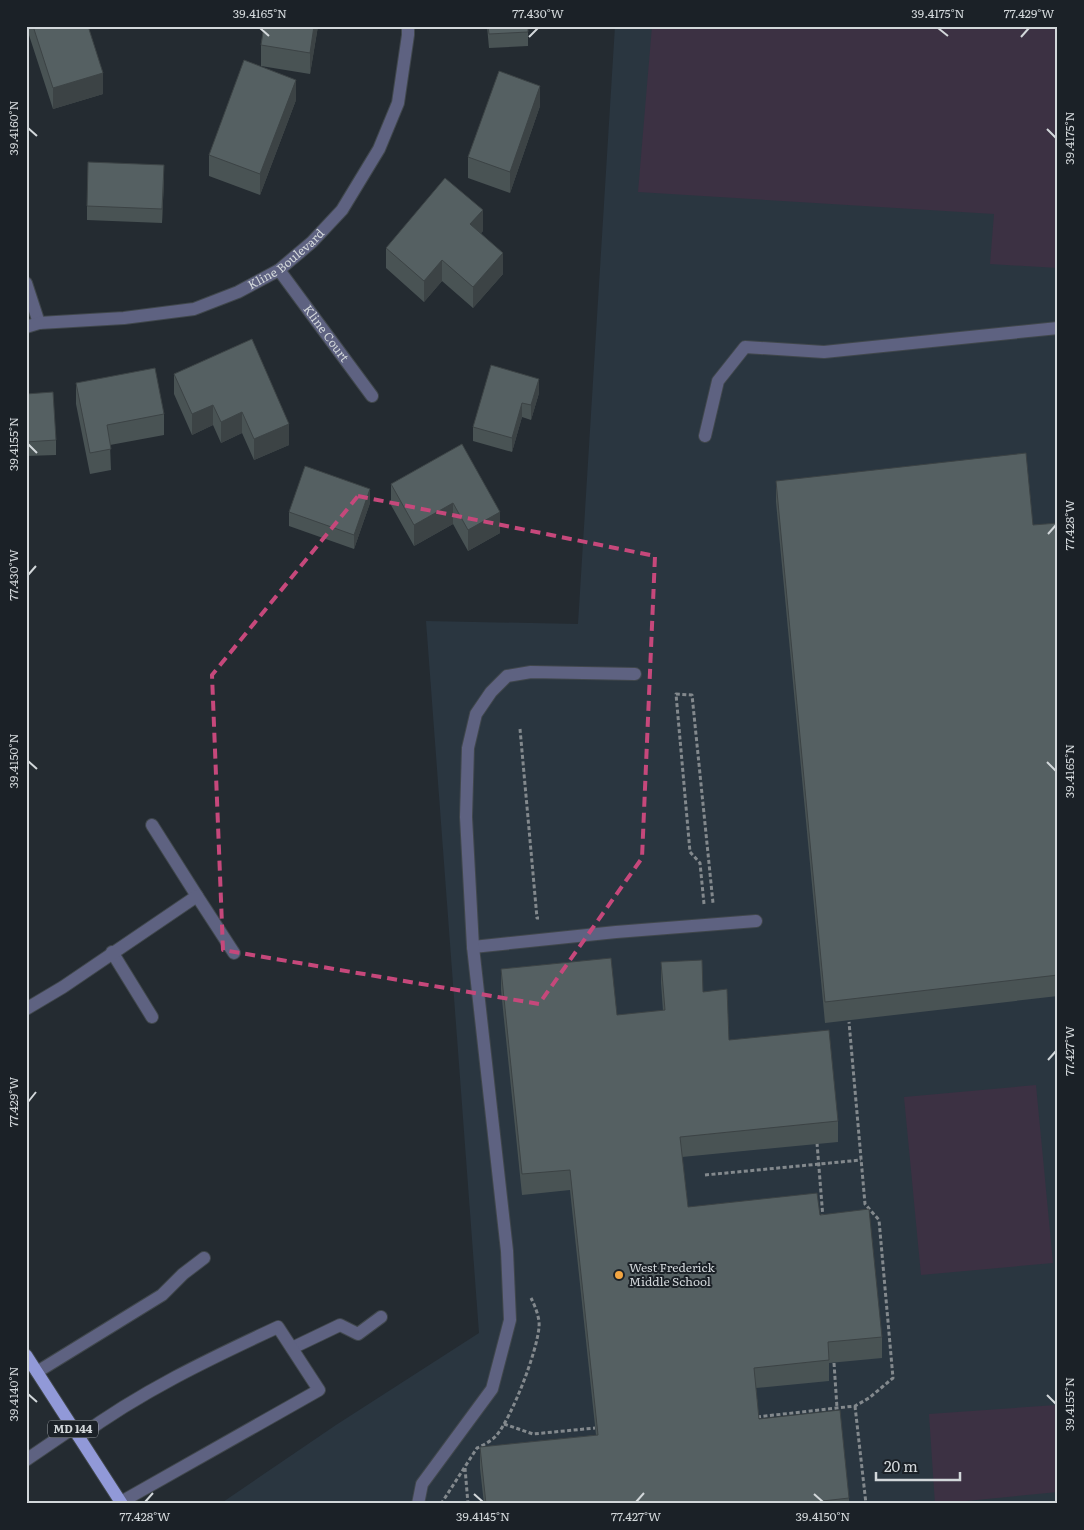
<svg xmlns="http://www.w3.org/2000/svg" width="1084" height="1530" font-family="Literata,serif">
  <rect width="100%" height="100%" fill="#242b31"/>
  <path fill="#2a3640" d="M615 26H1058V1504H220L336 1425 479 1333 426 621 578 624Z"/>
  <path fill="#3c3143" d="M652 26H1058V268L990 264 994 214 638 192Z
    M1036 1085 1053 1263 921 1275 904 1097Z
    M1056 1405 1058 1423V1492L935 1504 929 1414Z"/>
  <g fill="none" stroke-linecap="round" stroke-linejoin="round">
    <g stroke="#40474c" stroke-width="14">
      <g id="minor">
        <path id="s1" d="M279 270 372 396"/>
        <path d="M26 283 39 323"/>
        <path id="s2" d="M26 327 39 323 124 318 194 309 238 292 279 270 312 242 342 210 379 149 398 103 408 35V26"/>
        <path d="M705 436 718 381 745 347 824 352 1058 328"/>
        <path d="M152 825 197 896"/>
        <path d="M473 947 616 932 756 921"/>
        <path d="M112 952 152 1017"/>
        <path d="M26 1009 63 987 197 896 234 953"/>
        <path d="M292 1348 340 1325 358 1334 381 1317"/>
        <path d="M37 1372 162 1295 183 1274 204 1258"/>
        <path d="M79 1437C140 1392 209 1359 278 1327L319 1390 121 1502"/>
        <path d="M26 1460 73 1428"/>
        <path d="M418 1504 422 1484 492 1389 510 1320 507 1251 473 947 466 817 468 748 476 714 491 692 507 676 531 672 635 674"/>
      </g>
    </g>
    <g stroke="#40474c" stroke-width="14">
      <path id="major" d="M26 1355 122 1504"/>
    </g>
    <path stroke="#83898d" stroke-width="3" stroke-dasharray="4 2.5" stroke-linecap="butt" d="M520 729 537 918H539
      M704 904 700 863 690 852 676 694 692 695 713 903
      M817 1143 823 1218
      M705 1175 861 1160
      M834 1363 837 1408
      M855 1406 866 1504
      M757 1417 855 1406 869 1398 893 1378 879 1220 865 1204 849 1022
      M504 1424 533 1434 595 1428
      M465 1468 468 1504
      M441 1504 477 1448C484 1445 491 1441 496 1436 512 1417 537 1352 539 1327 540 1318 535 1306 531 1298"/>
    <use href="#minor" stroke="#5e6281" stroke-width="12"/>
    <use href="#major" stroke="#9199d8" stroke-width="12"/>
  </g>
  <path fill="#495354" d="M28 26H88L103 94 53 109 28 32Z
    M264 26H318L310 74 261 66V45Z
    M487 26H528V46L489 48Z
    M296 100 260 195 209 176V155Z
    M540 106 510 193 468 178V157Z
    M164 179 162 223 87 220V206Z
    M483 231 481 233 503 274 473 308 442 281 424 302 386 268V248Z
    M252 339 289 445 254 460 242 433 221 443 213 425 192 435 174 394V374Z
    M76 383 164 414V435L110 445 111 470 90 474 76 404Z
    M539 393 531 420 522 417 512 452 473 441V427Z
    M26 394 56 440V455L26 456Z
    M462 444 500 533 468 551 453 524 414 546 391 505V484Z
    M776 481 1033 525 1058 523V996L825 1023 776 502Z
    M370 503 354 549 289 526V512Z
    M661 962 703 992 729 1040 838 1121V1142L682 1157 688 1207 820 1215 882 1337V1358L829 1363V1381L756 1388 759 1419 849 1498V1504H484L480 1468V1447L596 1435 570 1190 522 1195 501 990V969L617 1015 663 1011 661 983Z"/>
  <path fill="#3c4345" d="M314 26H318L310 74V53Z
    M103 73V94L53 109V88Z
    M296 80V100L260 195V174Z
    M540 86V106L510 193V172Z
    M164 165V179L162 223V209Z
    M483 210V231L470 245V224Z
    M503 253V274L473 308V287Z
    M442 260V281L424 302V281Z
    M539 379V393L531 420V405Z
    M522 403V417L512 452V438Z
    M213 405V425L192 435V414Z
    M242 412V433L221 443V422Z
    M289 424V445L254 460V439Z
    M370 489V503L354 549V535Z
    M453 503V524L414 546V525Z
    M500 512V533L468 551V530Z"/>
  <path fill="#556062" stroke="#3c4345" d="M33 26H88L103 73 53 88Z
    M264 26H314L310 53 261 45Z
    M488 26H528V32L489 34Z
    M244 60 296 80 260 174 209 155Z
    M499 71 540 86 510 172 468 157Z
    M88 162 164 165 162 209 87 206Z
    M445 178 483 210 470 224 503 253 473 287 442 260 424 281 386 248Z
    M252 339 289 424 254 439 242 412 221 422 213 405 192 414 174 374Z
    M491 365 539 379 531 405 522 403 512 438 473 427Z
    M155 368 164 414 107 425 111 449 90 453 76 383Z
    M53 392 56 440 26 442V394Z
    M462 444 500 512 468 530 453 503 414 525 391 484Z
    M1026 453 1033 525 1058 523V975L825 1002 776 481Z
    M305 466 370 489 354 535 289 512Z
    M611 958 617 1015 665 1010 661 962 702 960 703 992 727 989 729 1040 829 1030 838 1121 680 1137 688 1207 817 1193 820 1215 869 1209 882 1337 828 1342 829 1360 754 1368 759 1419 840 1410 849 1498 796 1504H486L480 1447 598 1435 570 1170 522 1174 501 969Z"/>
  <path fill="none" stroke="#c6487b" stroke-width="4" stroke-dasharray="10 6" stroke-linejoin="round" d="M358 496 655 556 642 858 539 1004 223 950 212 675Z"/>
  <path fill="none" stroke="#d2d7da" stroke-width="2" d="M260 28 269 36M938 28 948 36M529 37 538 28M1021 37 1029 28M28 128 37 136M1047 129 1056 138M28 444 37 453M1048 534 1056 525M28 575 36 566M28 761 37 769M1047 762 1056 771M1048 1060 1056 1051M28 1102 36 1092M28 1394 37 1402M1047 1395 1056 1404M474 1494 483 1502M814 1494 823 1502M145 1502 153 1493M636 1502 644 1493"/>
  <circle fill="#f2a542" stroke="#1b2127" stroke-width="2" cx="619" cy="1275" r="5"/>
  <g text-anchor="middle" stroke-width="4" stroke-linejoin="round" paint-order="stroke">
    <rect fill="#1b2127" stroke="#9ba0a4" stroke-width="1" x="48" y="1420.5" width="50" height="17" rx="4"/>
    <g font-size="11" font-weight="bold" fill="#d2d7da">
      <text x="73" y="1433">MD 144</text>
    </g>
    <g font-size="12" fill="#d2d7da" stroke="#1b2127">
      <text dy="4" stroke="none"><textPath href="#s2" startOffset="275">Kline Boulevard</textPath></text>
      <text dy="4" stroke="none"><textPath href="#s1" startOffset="79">Kline Court</textPath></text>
    </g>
    <g font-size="12" fill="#d2d7da" stroke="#1b2127" text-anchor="start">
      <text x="629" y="1272">West Frederick<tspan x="629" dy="14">Middle School</tspan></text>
    </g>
  </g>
  <rect width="1084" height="1530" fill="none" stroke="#1b2127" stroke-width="55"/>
  <path d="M876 1472v8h84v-8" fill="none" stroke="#d2d7da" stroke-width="2.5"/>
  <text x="884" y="1472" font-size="15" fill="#d2d7da" stroke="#1b2127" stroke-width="4" paint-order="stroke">20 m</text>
  <rect x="28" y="28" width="1028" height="1474" fill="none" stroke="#d2d7da" stroke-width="2"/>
  <g font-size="12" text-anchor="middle" fill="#d2d7da">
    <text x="260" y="18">39.4165°N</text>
    <text x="538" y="18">77.430°W</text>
    <text x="938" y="18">39.4175°N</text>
    <text x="1029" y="18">77.429°W</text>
    <text transform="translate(14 128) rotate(-90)" y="4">39.4160°N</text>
    <text transform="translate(1070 138) rotate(-90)" y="4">39.4175°N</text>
    <text transform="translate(14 444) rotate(-90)" y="4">39.4155°N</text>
    <text transform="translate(1070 525) rotate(-90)" y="4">77.428°W</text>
    <text transform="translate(14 575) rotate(-90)" y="4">77.430°W</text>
    <text transform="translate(14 761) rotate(-90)" y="4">39.4150°N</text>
    <text transform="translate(1070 771) rotate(-90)" y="4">39.4165°N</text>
    <text transform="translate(1070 1051) rotate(-90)" y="4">77.427°W</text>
    <text transform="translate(14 1102) rotate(-90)" y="4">77.429°W</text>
    <text transform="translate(14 1394) rotate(-90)" y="4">39.4140°N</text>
    <text transform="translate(1070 1404) rotate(-90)" y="4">39.4155°N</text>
    <text x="145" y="1521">77.428°W</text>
    <text x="483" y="1521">39.4145°N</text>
    <text x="636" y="1521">77.427°W</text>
    <text x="823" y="1521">39.4150°N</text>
  </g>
</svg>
